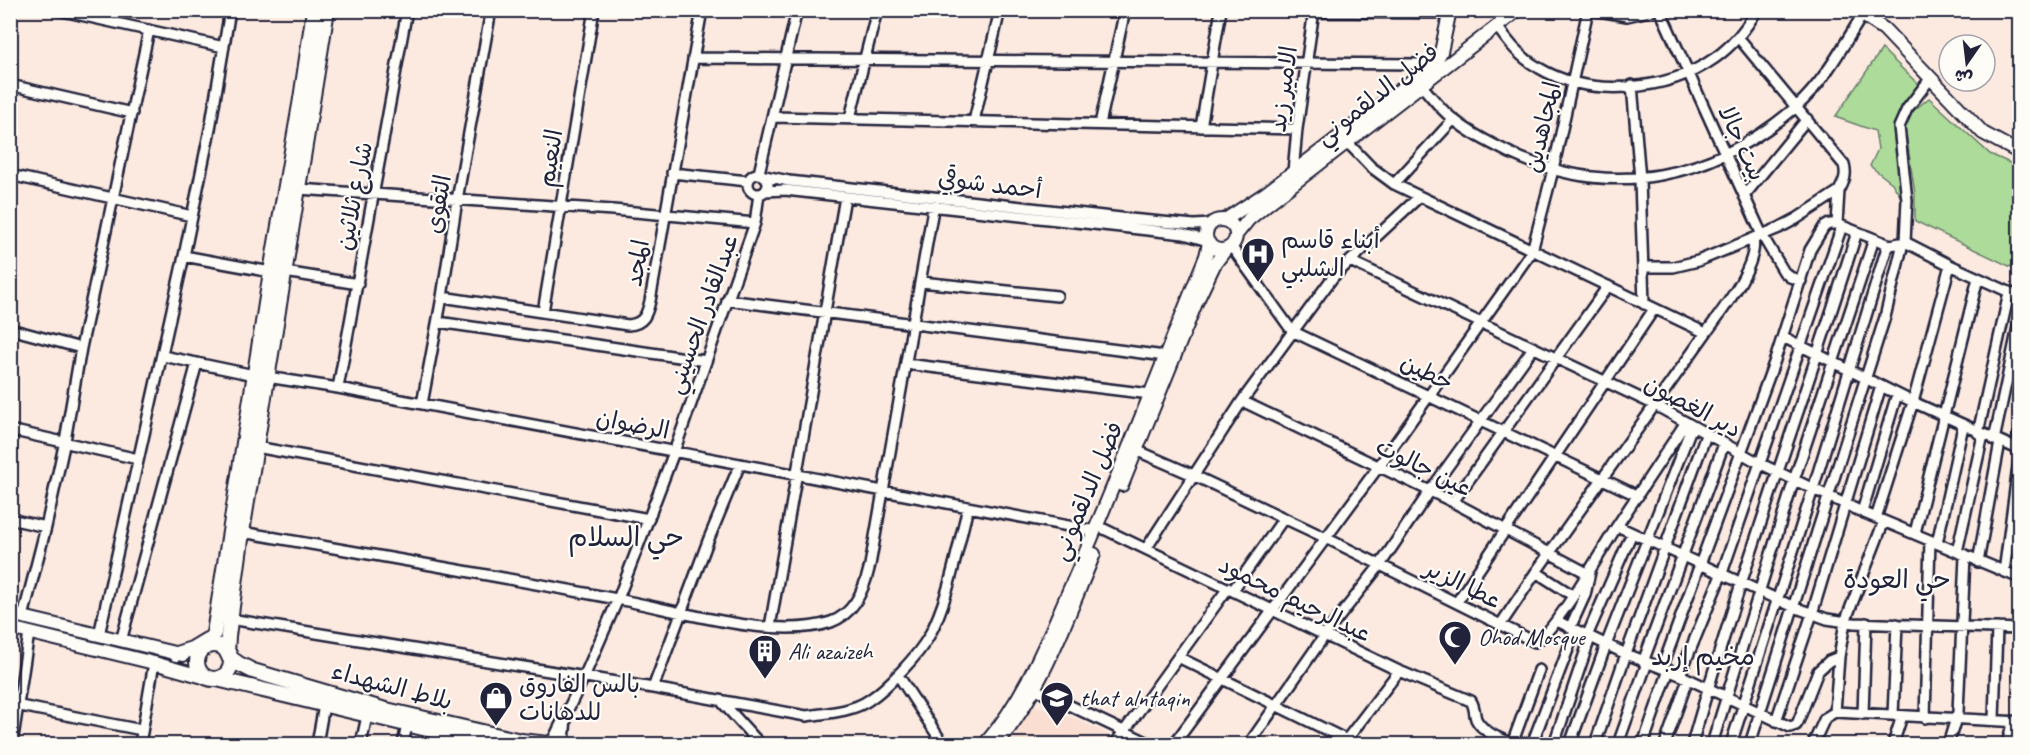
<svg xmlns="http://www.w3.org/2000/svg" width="2030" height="755" font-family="Caveat,'Playpen Sans Arabic',sans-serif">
  <rect width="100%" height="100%" fill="#fceae1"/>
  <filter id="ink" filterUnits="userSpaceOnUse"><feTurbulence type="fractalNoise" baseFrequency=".0167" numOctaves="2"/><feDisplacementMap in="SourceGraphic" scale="12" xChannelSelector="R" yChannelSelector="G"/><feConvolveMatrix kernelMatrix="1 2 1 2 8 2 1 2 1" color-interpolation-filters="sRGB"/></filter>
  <g filter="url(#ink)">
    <path fill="#fbded2" d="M1034 705 1078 720 1107 734 1111 744H1009Z"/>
    <path fill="#addb9a" stroke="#687e6a" stroke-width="1.5" d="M1882 49 1921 87 1899 127 1906 205 1892 183 1870 166 1878 149 1875 131 1835 117Z
      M1929 98 1990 154 2019 167V264L2011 267 1915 221V194L1905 127 1913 111Z"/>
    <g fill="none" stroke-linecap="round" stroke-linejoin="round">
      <g stroke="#22223b" stroke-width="14">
        <path id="street" d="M58 10 224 47
          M1594 10 1627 16 1654 10
          M1660 10 1762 235 1784 272 1790 277 1801 281
          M1314 12 1449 13
          M1497 26C1508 43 1521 58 1539 68 1589 98 1667 92 1715 58 1732 46 1746 29 1757 10
          M693 58 1419 64 1431 66
          M10 85 132 113
          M1632 85 1640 179 1644 304
          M1422 86C1432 97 1441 110 1453 119 1471 134 1492 144 1512 154 1614 201 1713 178 1796 107 1822 85 1845 43 1863 14
          M773 117 1297 129
          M850 118 877 10
          M974 121 1000 10
          M1100 124 1125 10
          M1201 127 1221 10
          M1347 142 1371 167 1394 184 1706 333C1721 312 1759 265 1753 239
          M1293 172 1297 129 1314 10
          M672 173 748 181
          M759 173 797 10
          M748 184a10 10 0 1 1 20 0a10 10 0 1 1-20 0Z
          M10 175 192 216
          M765 176 789 181 1130 219 1194 225 1211 224
          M1394 184 1453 120
          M298 189 613 210 755 223
          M765 191 785 190 1184 234 1208 241
          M1744 196 1807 119
          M1837 224 1839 191
          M1905 242 1907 200 1899 127 1907 109 1930 79
          M1231 246 1292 331 1638 496
          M184 256 271 272
          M1350 261 1655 405 1761 464 1862 512 2020 578
          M1644 267H1673L1698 261 1779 228 1796 219 1839 191C1844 182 1847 175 1844 165L1738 37
          M285 272 358 284
          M921 282 1057 296
          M442 297 628 325C644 324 647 314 650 301L702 10
          M727 300 1165 356
          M543 312 594 10
          M438 322 706 361
          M10 329 81 348
          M1783 337 1913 402 2020 450
          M163 356 254 375 338 388 1095 531
          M906 364 1150 394
          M338 388 407 10
          M1242 401 1453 502 1587 573
          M422 404 442 297 457 200 491 10
          M10 430 138 459
          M1978 433 2009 293
          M1994 440 2020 318
          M256 447 649 519
          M1131 448 1193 475 1326 538 1535 642C1551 638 1605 545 1617 526L1794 607 1827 619 1854 623 2020 629
          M2016 449 2020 427
          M1453 502 1608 286
          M1862 512 1897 394
          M1876 518 1913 402 1950 265
          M10 519 46 527
          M1617 526 1686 422
          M1104 529 1399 671 1471 701C1475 707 1474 713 1476 719 1482 732 1501 739 1513 744
          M242 532C367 554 492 575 617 599 676 610 775 641 831 622 854 614 865 587 870 565L935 198
          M1915 533 1978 278
          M1937 543 1963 426
          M1146 549 1242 401 1333 277 1419 197
          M1957 552 1983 435
          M1978 562 2000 442
          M1536 572 1572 595
          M2004 572 2020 452
          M1233 590 1284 518
          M1457 602 1654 309
          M23 617 46 527 65 441 81 348 149 30
          M230 619 653 688 806 716C826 713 852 712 869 700 887 688 918 656 929 636 949 600 957 548 968 508
          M1557 621 1626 654 1680 675 1790 727 1796 725 1798 722 1818 671 1829 661 1839 657
          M1501 624 1536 572 1706 333
          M770 627 845 197
          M1570 628 1585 595 1590 572
          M99 635 184 256 210 129 230 10
          M1587 636 1632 533
          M121 641 197 363
          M1178 657 1355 744
          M1643 662 1724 444
          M1662 668 1775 360 1810 250 1824 227 1829 224H1837L1890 245 1905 242 1950 265 2020 297
          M898 675 943 744
          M1680 675 1722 573 1842 226
          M653 688 708 541 740 464
          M1035 689 1151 744
          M721 701 760 744
          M10 704 142 730
          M1835 712 1839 657 1845 622 1884 521
          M1863 714 1866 623
          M1893 715 1897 624
          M1925 718 1930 540
          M1994 719 1997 628
          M1776 721 1812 614 1881 386
          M552 742 584 677 618 599 674 452 755 223 759 194
          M564 743 566 717
          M1344 743 1399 671
          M12 744 29 633
          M140 744 154 663
          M317 744 324 705
          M361 744 367 716
          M403 744 407 725
          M1115 744 1228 588
          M1174 744 1379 466 1532 251 1553 170 1588 10
          M1249 744 1325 635 1380 565 1430 491 1533 348
          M1512 744 1539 670
          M1532 744 1575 631
          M1554 744 1590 638
          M1570 744 1606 645 1692 426
          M1595 744 1626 654 1706 435
          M1618 744 1647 663
          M1643 744 1669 670
          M1665 744 1688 679
          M1692 744C1741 572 1803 403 1857 232
          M1712 744 1794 480 1874 239
          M1731 744 1813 489 1888 244
          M1750 744 1885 317 1903 243
          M1813 744 1825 718 1835 712 2020 722
          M1893 744 1902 716
          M1948 744 1958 712 1965 556
          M2007 744 2013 721"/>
      </g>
      <g stroke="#22223b" stroke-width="16">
        <path id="secondary" d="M1855 10 1884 29 1983 133 2020 153
          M1225 220 1266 193 1435 63 1441 52 1450 10
          M1206 235a15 15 0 1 1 30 0a15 15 0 1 1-30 0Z
          M1236 235 1249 219 1266 205 1518 10
          M1122 485 1196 303 1214 265 1226 249
          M10 614 183 655
          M10 628 154 663 207 678
          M985 744C1027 696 1049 635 1075 577 1121 471 1162 363 1206 256L1209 243
          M997 744C1043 689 1066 619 1094 554"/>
      </g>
      <g stroke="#22223b" stroke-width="18">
        <path id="primary" d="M197 662a17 17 0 1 1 34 0a17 17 0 1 1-34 0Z
          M208 646 214 633 271 272 301 99 314 10
          M227 653 228 636 242 532 327 10
          M176 654 192 649 207 640
          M229 657 239 664 253 671 382 709 521 741 548 744
          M217 679 490 744
          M548 744 556 741 565 744"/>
      </g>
      <use href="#street" stroke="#fdfcf7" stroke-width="9"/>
      <use href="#secondary" stroke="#fdfcf7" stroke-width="12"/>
      <use href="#primary" stroke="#fdfcf7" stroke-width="14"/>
    </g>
  </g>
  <defs>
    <g id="hospital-pin" transform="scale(1.725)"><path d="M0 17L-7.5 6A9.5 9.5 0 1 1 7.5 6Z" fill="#22223b" stroke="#fdfcf7"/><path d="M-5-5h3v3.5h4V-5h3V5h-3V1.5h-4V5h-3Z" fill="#fff"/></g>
    <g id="mosque-pin" transform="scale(1.725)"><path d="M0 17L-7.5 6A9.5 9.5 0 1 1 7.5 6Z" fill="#22223b" stroke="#fdfcf7"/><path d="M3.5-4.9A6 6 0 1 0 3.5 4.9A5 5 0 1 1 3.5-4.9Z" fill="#fff"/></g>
    <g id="building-pin" transform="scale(1.725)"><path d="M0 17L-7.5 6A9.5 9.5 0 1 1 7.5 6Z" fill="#22223b" stroke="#fdfcf7"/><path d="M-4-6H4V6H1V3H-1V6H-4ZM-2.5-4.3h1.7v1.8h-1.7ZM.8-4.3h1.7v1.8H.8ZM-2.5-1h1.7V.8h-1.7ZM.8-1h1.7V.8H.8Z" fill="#fff"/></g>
    <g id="shop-pin" transform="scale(1.725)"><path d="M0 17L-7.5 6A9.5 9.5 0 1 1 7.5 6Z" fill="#22223b" stroke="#fdfcf7"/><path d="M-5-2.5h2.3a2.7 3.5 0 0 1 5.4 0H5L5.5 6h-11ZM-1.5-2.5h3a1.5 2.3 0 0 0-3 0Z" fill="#fff"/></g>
    <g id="school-pin" transform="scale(1.725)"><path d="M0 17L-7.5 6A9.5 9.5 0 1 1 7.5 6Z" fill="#22223b" stroke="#fdfcf7"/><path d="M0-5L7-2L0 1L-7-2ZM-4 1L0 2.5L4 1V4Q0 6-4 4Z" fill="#fff"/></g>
  </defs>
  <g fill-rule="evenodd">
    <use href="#hospital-pin" x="1258" y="254"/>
    <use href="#mosque-pin" x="1455" y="637"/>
    <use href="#building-pin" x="765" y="651"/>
    <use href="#shop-pin" x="496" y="698"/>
    <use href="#school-pin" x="1057" y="698"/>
  </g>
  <g text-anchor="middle" stroke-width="4.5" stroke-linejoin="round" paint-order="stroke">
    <g font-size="24" fill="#22223b" stroke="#fdfcf7">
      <text transform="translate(1283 89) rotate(-82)" y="8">الامير زيد</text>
      <text transform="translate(1377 94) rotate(-38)" y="8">فضل الدلقموني</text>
      <text transform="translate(1542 127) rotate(-77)" y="8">المجاهدين</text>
      <text transform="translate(1742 143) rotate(65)" y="8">بيت جالا</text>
      <text transform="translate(550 158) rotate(-81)" y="8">النعيم</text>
      <text transform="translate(990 184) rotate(7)" y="8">أحمد شوقي</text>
      <text transform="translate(354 196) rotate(-79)" y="8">شارع ثلاثين</text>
      <text transform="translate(438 204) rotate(-80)" y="8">التقوى</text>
      <text transform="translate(637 263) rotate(-80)" y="8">المجد</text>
      <text transform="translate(702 314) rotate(-70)" y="8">عبدالقادر الحسيني</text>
      <text transform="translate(1427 372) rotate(26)" y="8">حطين</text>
      <text transform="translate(1693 406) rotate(28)" y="8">دير الغصون</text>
      <text transform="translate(633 424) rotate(11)" y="8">الرضوان</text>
      <text transform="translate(1424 467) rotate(26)" y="8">عين جالوت</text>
      <text transform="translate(1087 491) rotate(-67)" y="8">فضل الدلقموني</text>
      <text transform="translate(1463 584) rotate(26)" y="8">عطا الزير</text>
      <text transform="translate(1295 599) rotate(26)" y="8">عبدالرحيم محمود</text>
      <text transform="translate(392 686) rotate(15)" y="8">بلاط الشهداء</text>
    </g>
    <g font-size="24" fill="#22223b" stroke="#fdfcf7" text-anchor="start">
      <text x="1281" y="248">أبناء قاسم<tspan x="1281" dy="28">الشلبي</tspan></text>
      <text x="1478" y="645">Ohod Mosque</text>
      <text x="788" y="659">Ali azaizeh</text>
      <text x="519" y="692">بالس الفاروق<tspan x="519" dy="28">للدهانات</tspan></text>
      <text x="1080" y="706">that alntaqin</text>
    </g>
    <g font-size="26" fill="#22223b" stroke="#fdfcf7">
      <text x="1897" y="588">حي العودة</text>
      <text x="1703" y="665">مخيم إربد</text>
    </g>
    <g font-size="27" fill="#22223b" stroke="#fdfcf7">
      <text x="626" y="546">حي السلام</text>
    </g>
  </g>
  <rect width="2030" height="755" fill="none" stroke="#fdfcf7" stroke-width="36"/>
  <rect x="18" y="18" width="1994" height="719" fill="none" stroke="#22223b" stroke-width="2" filter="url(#ink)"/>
  <g transform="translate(1967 63) rotate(194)"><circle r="28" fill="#fdfcf7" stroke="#a5a5ac" stroke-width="1.5"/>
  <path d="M0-4.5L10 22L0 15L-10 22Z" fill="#22223b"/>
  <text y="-9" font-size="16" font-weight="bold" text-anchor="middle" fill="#22223b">ش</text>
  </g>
</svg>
